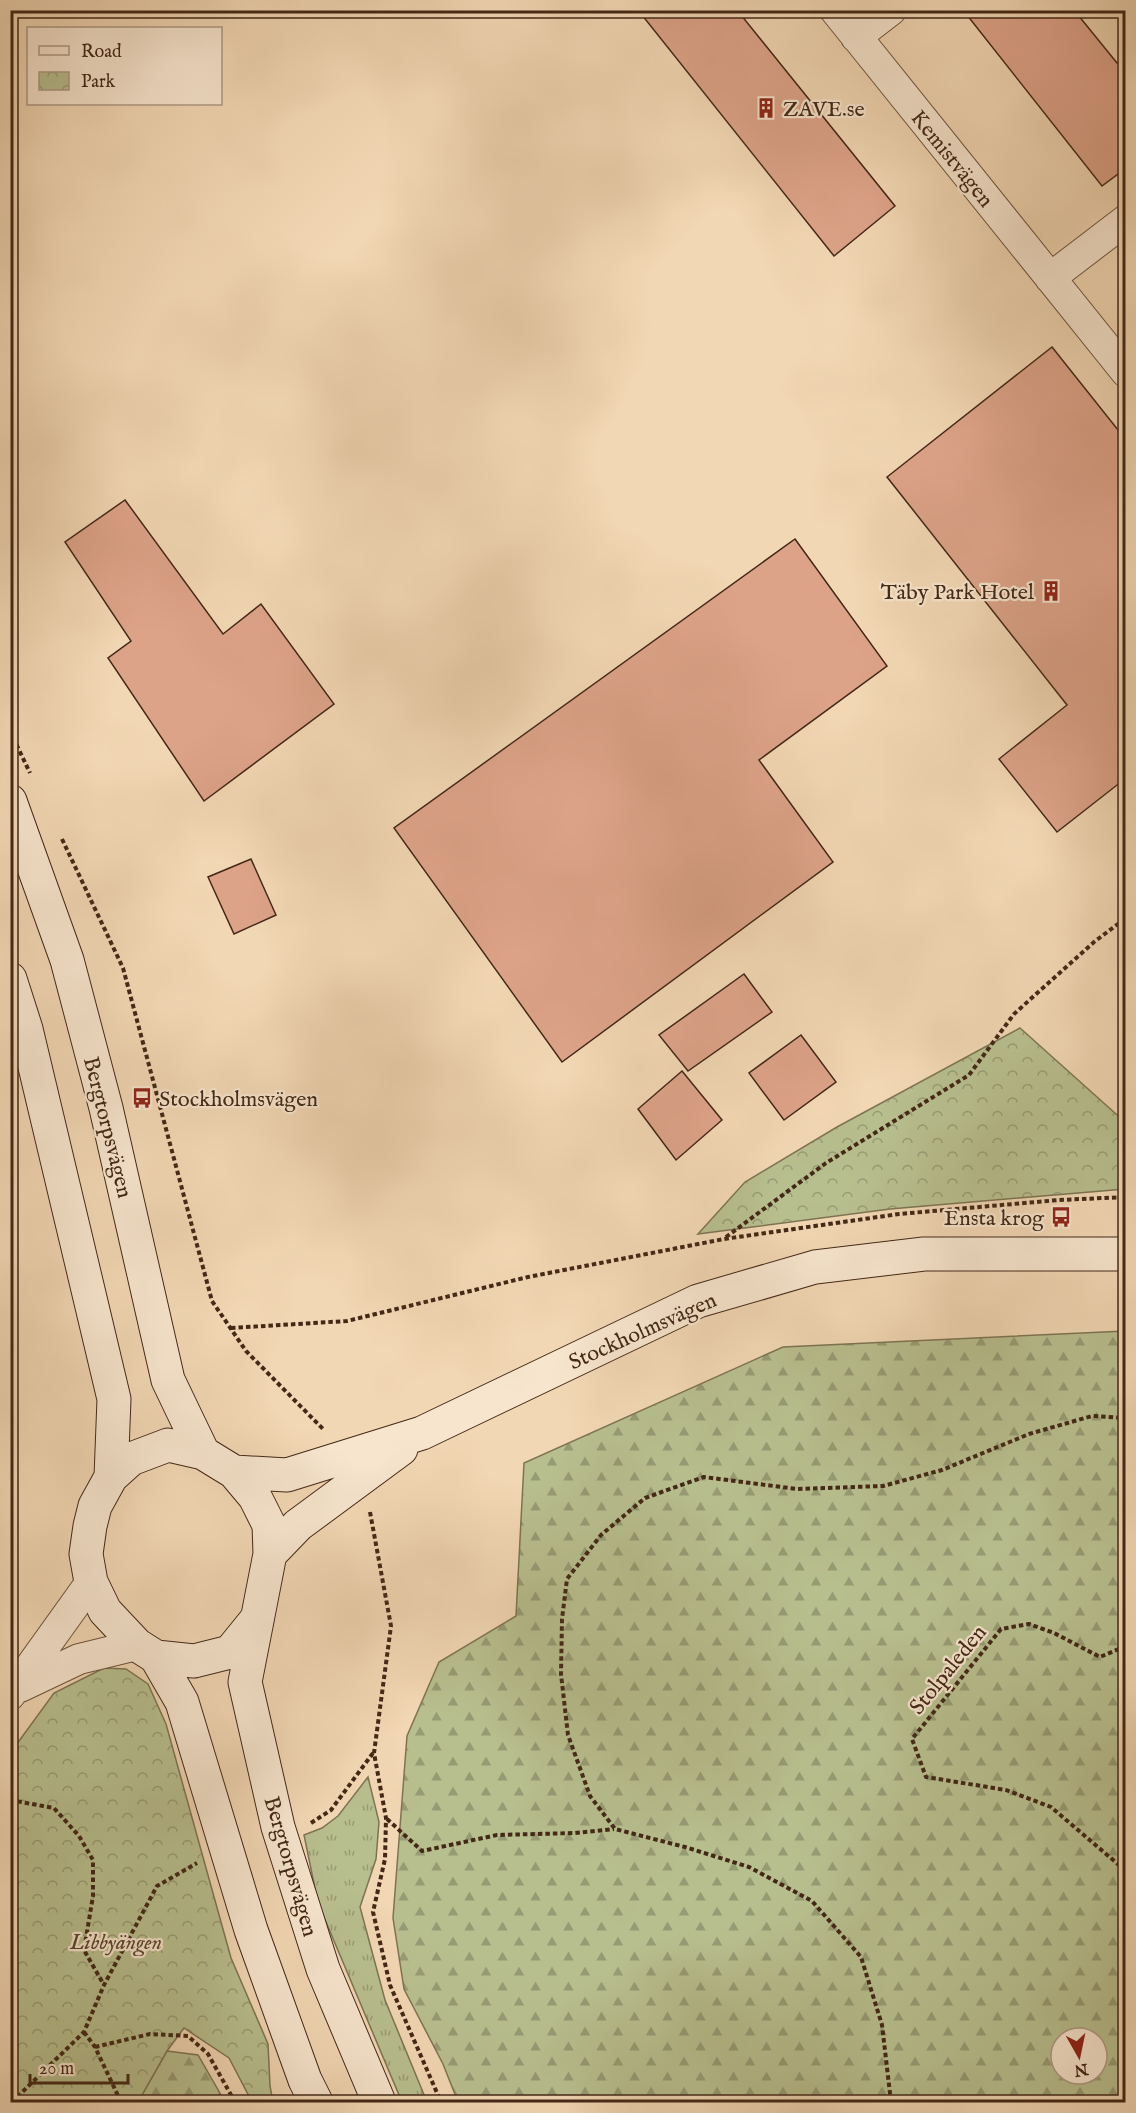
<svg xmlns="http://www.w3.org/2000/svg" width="1136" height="2113" font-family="'IM FELL English',serif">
  <defs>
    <pattern id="grass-tufts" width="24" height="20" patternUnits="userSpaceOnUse" patternTransform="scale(1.5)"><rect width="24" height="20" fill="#b8bf8f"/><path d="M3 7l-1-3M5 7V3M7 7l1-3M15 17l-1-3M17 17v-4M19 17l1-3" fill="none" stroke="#979b74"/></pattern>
    <pattern id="forest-firs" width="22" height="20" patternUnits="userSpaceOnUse" patternTransform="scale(1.5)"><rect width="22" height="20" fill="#b8bf8f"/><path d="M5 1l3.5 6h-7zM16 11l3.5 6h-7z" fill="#979b74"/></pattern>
    <pattern id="park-crowns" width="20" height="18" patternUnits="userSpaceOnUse" patternTransform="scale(1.5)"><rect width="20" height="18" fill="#b8bf8f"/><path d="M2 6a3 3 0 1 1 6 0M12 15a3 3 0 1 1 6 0" fill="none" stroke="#979b74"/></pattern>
  </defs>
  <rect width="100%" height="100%" fill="#f2d7b4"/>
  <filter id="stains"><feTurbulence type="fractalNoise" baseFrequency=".00333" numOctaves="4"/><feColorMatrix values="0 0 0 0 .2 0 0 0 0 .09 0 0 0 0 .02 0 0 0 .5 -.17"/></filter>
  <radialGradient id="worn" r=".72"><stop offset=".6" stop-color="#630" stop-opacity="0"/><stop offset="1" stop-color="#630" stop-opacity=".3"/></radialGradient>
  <path fill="url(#grass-tufts)" stroke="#7e7453" stroke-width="1.5" d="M368 1777 379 1822 376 1859 360 1907 385 2000 427 2102H402L318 1903 304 1835 322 1828 338 1816Z"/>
  <path fill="url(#forest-firs)" stroke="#7e7453" stroke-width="1.5" fill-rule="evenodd" d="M1125 1331V2102H458L443 2064 404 1989 393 1918 407 1736 439 1662 516 1616 524 1463 783 1347ZM1061 2038H1097V2074H1061Z
    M167 2051 198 2055 225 2102H138Z"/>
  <path fill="url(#park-crowns)" stroke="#7e7453" stroke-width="1.5" d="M1020 1028 1125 1122V1189L890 1209 698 1234 745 1182 837 1127Z
    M104 1668 126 1669 148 1684 166 1724 231 1958 268 2044 270 2086 273 2102H252L229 2058 184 2028 167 2051 138 2102H11V1752L54 1693Z"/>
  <path fill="#dda389" stroke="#432817" stroke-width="1.5" d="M638 10H737L895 206 834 256Z
    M963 10H1074L1117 63 1126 57V168L1102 186Z
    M1052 347 1126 440V778L1057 832 999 759 1067 705 887 477Z
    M125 500 223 634 261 604 334 704 204 801 108 658 131 641 65 542Z
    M795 539 887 666 759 760 833 862 562 1062 394 828Z
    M251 859 276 915 234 934 208 877Z
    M744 974 772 1012 688 1071 659 1035Z
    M801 1035 836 1082 784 1120 749 1073Z
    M682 1071 722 1120 676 1160 638 1109Z
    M10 1545 16 1573 10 1583Z"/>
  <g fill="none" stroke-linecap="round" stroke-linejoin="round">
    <g stroke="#6f543e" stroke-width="32">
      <path id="minor" d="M835 10 1126 372
        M856 37 891 10
        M1050 278 1126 220
        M20 1687 79 1659 137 1645
        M10 1695 91 1582"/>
    </g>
    <g stroke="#432817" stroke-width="35">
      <path id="secondary" d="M10 801 67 960 106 1108 168 1380 203 1453
        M10 979 26 1029 114 1399 111 1477
        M234 1472 287 1475 422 1433 698 1301 815 1267 924 1254H1126
        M270 1554 298 1525 401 1449
        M256 1620 230 1652 194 1661 156 1657 137 1645 105 1611 91 1582 86 1554 90 1526 95 1506 111 1477 131 1459 168 1445 203 1453 234 1472 255 1497 269 1525 270 1554 245 1682 278 1827 323 1969 379 2102
        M156 1657 182 1702 251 1930 305 2080 316 2102"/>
    </g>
    <path stroke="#432817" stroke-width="4" stroke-dasharray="4.5 3" stroke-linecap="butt" d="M10 731 30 773
      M62 839 123 968 212 1301 246 1351 324 1430
      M726 1237 826 1163 969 1075 1014 1014 1094 942 1126 918
      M231 1328 347 1321 528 1277 724 1239 899 1214 1059 1200 1126 1197
      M370 1512 391 1626 374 1753 386 1818 385 1859 373 1912 390 1985 441 2102
      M1126 1646 1100 1657 1054 1633 1029 1624 1001 1629 912 1739 926 1777 1006 1790 1051 1807 1126 1871
      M10 1800 54 1808 79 1836 93 1860V1896L84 1950 104 1985
      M387 1819 422 1851 497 1835 575 1833 614 1829
      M311 1823 331 1810 373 1753
      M84 2032 95 2047 121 2102
      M95 2047 150 2034 188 2036 208 2054 235 2102
      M12 2102 84 2032 104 1985 157 1886 197 1863
      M891 2102 882 2025 861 1957 812 1901 749 1867 685 1847 615 1829 590 1796 568 1735 561 1674 562 1619 567 1579 601 1535 645 1498 704 1477 797 1489 883 1486 942 1470 1029 1434 1092 1416 1126 1418"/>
    <use href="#minor" stroke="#f7e5ce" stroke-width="30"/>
    <use href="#secondary" stroke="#f7e5ce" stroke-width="33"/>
  </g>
  <defs>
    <g id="building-bare" transform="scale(1.62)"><path d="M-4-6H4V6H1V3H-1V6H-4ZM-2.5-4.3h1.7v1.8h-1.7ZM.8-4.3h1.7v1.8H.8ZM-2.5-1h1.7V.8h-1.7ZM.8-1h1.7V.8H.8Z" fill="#8f2418" stroke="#f7e5ce" stroke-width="2.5" paint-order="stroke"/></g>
    <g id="bus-bare" transform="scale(1.62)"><path d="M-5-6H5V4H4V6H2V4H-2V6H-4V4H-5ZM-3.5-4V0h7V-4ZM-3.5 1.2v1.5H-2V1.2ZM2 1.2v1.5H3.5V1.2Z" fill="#8f2418" stroke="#f7e5ce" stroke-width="2.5" paint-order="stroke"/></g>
  </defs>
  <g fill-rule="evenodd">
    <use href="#building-bare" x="766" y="108"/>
    <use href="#building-bare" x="1051" y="591"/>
    <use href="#bus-bare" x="142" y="1098"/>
    <use href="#bus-bare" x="1061" y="1217"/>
  </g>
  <g text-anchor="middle" stroke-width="4.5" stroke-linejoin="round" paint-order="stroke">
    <g font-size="22" fill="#432817" stroke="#f7e5ce" text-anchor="start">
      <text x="783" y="116">ZAVE.se</text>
      <text x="1034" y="599" text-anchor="end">Täby Park Hotel</text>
      <text x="159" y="1106">Stockholmsvägen</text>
      <text x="1044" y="1225" text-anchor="end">Ensta krog</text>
    </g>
    <g font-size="22" fill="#432817" stroke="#f7e5ce">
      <text transform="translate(953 158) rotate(51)" y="8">Kemistvägen</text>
      <text transform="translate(109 1127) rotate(76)" y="8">Bergtorpsvägen</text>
      <text transform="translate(642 1330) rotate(-24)" y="8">Stockholmsvägen</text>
      <text transform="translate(947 1669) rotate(-51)" y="8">Stolpaleden</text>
      <text transform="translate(292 1866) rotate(74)" y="8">Bergtorpsvägen</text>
    </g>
    <g font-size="22" font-style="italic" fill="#5a462f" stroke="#f7e5ce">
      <text x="116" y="1949">Libbyängen</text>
    </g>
  </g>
  <rect width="1136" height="2113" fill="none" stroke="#f2d7b4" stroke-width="36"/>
  <rect x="12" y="12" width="1112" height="2089" fill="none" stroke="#432817" stroke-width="3"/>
  <rect x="18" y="18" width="1100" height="2077" fill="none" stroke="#432817" stroke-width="1.5"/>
  <rect x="27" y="27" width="195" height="78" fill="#f7e5ce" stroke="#af9985" stroke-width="1.5"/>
  <rect x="39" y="46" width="30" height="9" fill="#f7e5ce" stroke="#af9985" stroke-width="1.5"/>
  <text x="81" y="57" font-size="18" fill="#432817">Road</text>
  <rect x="39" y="72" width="30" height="18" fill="url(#park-crowns)" stroke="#af9985" stroke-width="1.5"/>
  <text x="81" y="87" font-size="18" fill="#432817">Park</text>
  <g transform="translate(1079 2056) rotate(171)"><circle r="28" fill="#f7e5ce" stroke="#af9985" stroke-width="1.5"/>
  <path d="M0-4.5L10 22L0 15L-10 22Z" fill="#8f2418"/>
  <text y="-9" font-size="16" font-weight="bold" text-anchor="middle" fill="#432817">N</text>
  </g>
  <path d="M30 2074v9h98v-9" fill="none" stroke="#432817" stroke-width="3"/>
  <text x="39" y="2074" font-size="18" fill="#432817" stroke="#f7e5ce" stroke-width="4.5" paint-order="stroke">20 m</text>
  <rect width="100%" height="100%" filter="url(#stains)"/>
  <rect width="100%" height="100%" fill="url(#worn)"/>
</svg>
